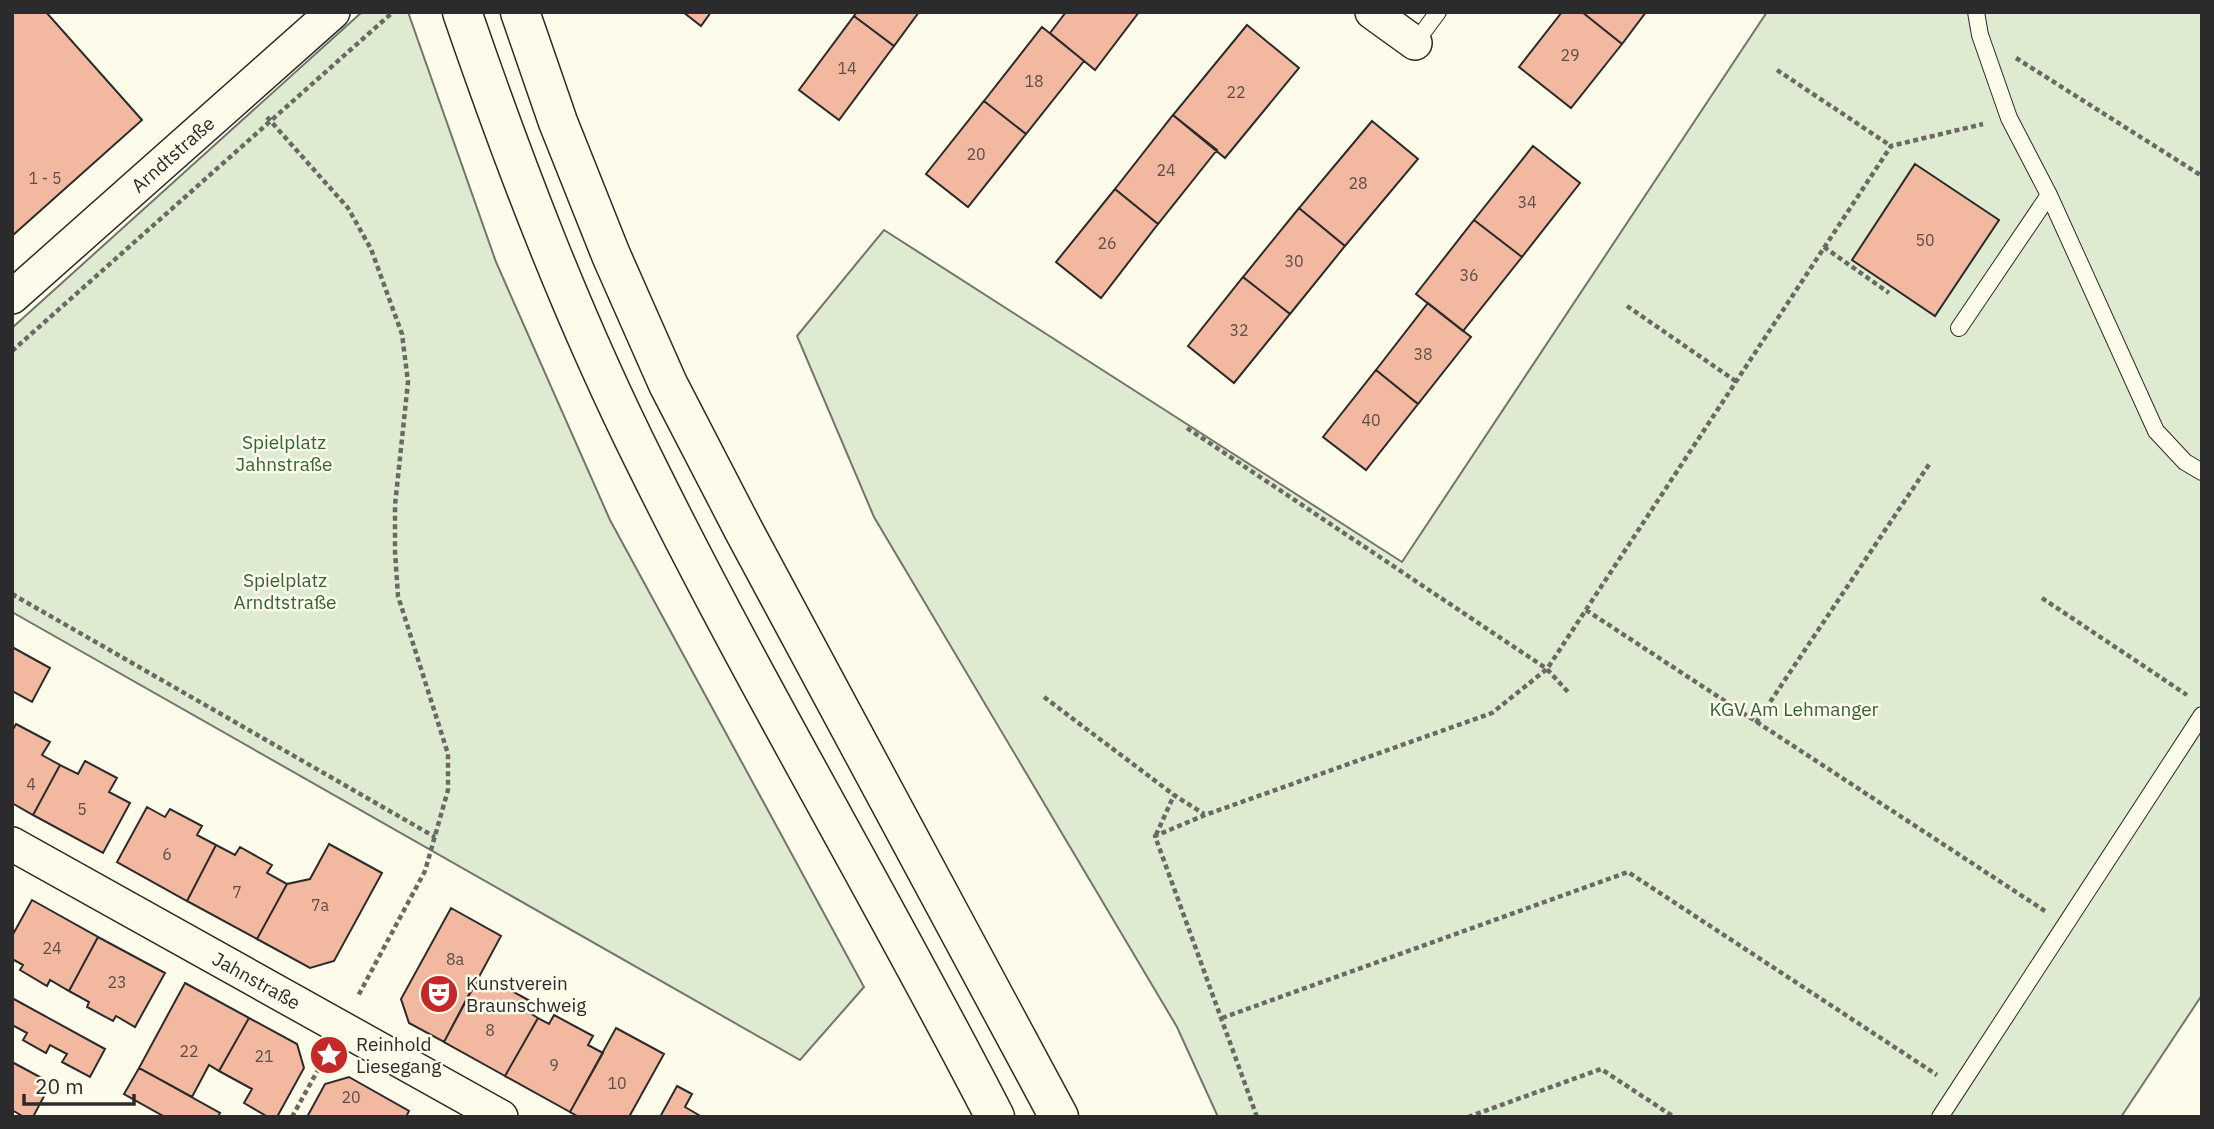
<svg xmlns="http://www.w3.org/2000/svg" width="2214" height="1129" font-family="'IBM Plex Sans',sans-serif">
  <rect width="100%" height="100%" fill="#fdfbea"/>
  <path fill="#deebd1" stroke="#74746e" stroke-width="2" d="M362 12H408L496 262 610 520 864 987 800 1060 12 612V328Z
    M1767 12H2202V995L2121 1117H1218L1177 1027 874 517 797 336 884 230 1402 562Z"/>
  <path fill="#f2b8a0" stroke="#2b2b2b" stroke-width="2" d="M12 12H46L142 120 12 236Z
    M683 12H711L701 26Z
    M857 12H919L894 46 854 16Z
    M1066 12H1139L1095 70 1050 33Z
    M1562 12H1582L1622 44 1571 108 1519 67Z
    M1582 12H1646L1622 44Z
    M854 16 894 46 839 120 799 90Z
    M1247 25 1299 68 1225 158 1173 115Z
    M1042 27 1084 61 1026 134 984 101Z
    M984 101 1026 134 968 207 926 174Z
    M1173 115 1217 150 1158 224 1115 189Z
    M1372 121 1418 159 1345 246 1299 208Z
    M1533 146 1580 183 1522 257 1474 220Z
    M1915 164 1999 220 1935 316 1852 260Z
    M1115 189 1158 224 1101 298 1056 262Z
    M1299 208 1345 246 1290 314 1243 277Z
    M1474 220 1522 257 1463 331 1416 294Z
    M1243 277 1290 314 1234 383 1188 346Z
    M1428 303 1471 337 1418 404 1376 370Z
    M1376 370 1418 404 1366 470 1323 437Z
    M12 647 50 668 32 702 12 691Z
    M16 724 50 742 42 755 60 765 33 815 12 803V731Z
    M85 761 117 778 109 792 130 803 103 853 33 815 60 765 78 774Z
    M147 807 165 817 170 809 202 826 197 835 216 845 187 901 117 862Z
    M329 844 382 873 334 961 310 968 257 939 287 884 310 879Z
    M216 845 235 855 240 847 272 865 267 873 287 884 257 939 187 901Z
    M32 900 98 937 69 991 50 980 47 986 20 970 23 965 12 959V936Z
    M451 908 501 936 444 1042 409 1023 401 999Z
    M98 937 165 973 135 1027 116 1016 113 1021 87 1007 89 1002 69 991Z
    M492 980 530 1001 525 1010 538 1018 505 1076 444 1042 475 983 487 990Z
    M185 983 249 1018 219 1071 209 1065 192 1097 139 1068Z
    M12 998 105 1049 90 1077 62 1062 67 1054 50 1045 46 1053 23 1040 27 1033 12 1025Z
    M554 1015 593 1036 588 1045 603 1053 570 1112 505 1076 538 1018 549 1024Z
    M249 1018 297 1044 304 1068 277 1117H268L244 1103 252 1089 219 1071Z
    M616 1028 664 1054 629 1117H579L570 1112Z
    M12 1062 51 1083 33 1117H24L12 1110Z
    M139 1068 220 1113 218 1117H165L124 1094Z
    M349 1077 409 1111 406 1117H307L325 1084Z
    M677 1086 692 1094 685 1107 702 1117H660Z"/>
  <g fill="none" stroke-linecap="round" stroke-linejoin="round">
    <g stroke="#2b2b2b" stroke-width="18">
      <path id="service" d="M1976 12 1980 35 2009 118 2049 195 2156 431 2185 462 2202 472
        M1415 43 1438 12
        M1959 328 2049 195
        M1940 1117 2202 715"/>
    </g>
    <g stroke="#2b2b2b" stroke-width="36">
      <g id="minor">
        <path d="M1372 12 1415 43"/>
        <path id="s1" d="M12 297 333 12"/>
        <path id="s2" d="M12 844 501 1117"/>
      </g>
    </g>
    <g stroke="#2b2b2b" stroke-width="41">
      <path id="motorway" d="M462 12C515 166 573 318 646 464 755 685 882 897 995 1117
        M520 12 558 122 611 255 668 384 743 529 1059 1117"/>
    </g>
    <path stroke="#6a6964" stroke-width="4.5" stroke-dasharray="5 3.5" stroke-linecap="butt" d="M2016 58 2202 176
      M1777 70 1891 146
      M267 117 348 208 371 249 402 334 408 382 395 505V552L398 596 448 754V790L425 871 358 996
      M1824 247 1889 293
      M1627 306 1737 382
      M12 351 393 12
      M1187 428 1547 669 1568 692
      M12 594 435 837
      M2042 598 2187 695
      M1586 610 2045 911
      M1044 697 1174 795 1204 814
      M1756 723 1930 463
      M1156 835 1174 795
      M1222 1018 1628 872 1937 1075
      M292 1117 324 1059
      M1257 1117 1155 836 1205 815 1492 713 1547 669 1891 146 1983 124
      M1468 1117 1601 1069 1674 1117"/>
    <use href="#service" stroke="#fdfbea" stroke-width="16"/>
    <use href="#minor" stroke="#fdfbea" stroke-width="33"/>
    <use href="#motorway" stroke="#fdfbea" stroke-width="38"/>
  </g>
  <defs>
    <g id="theatre-disc" transform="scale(2.0125)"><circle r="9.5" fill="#c62828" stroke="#fdfbea"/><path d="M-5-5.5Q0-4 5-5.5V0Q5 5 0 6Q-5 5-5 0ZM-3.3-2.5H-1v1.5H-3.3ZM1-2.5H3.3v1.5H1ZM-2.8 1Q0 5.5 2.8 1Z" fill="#fff"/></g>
    <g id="sight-disc" transform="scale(2.0125)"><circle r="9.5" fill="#c62828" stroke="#fdfbea"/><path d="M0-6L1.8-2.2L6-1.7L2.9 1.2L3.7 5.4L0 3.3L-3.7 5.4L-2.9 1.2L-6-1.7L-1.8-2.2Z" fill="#fff"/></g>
  </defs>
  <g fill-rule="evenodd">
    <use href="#theatre-disc" x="439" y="994"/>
    <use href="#sight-disc" x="329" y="1055"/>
  </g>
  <g text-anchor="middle" stroke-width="5" stroke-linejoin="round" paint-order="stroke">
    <g font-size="16" fill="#5d4e48">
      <text x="1570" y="61">29</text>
      <text x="847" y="74">14</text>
      <text x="1034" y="87">18</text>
      <text x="1236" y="98">22</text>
      <text x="976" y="160">20</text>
      <text x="1166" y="176">24</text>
      <text x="45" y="184">1 - 5</text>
      <text x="1358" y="189">28</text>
      <text x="1527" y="208">34</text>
      <text x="1925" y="246">50</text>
      <text x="1107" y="249">26</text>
      <text x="1294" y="267">30</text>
      <text x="1469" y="281">36</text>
      <text x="1239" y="336">32</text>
      <text x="1423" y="360">38</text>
      <text x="1371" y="426">40</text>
      <text x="31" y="790">4</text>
      <text x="82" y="815">5</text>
      <text x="167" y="860">6</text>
      <text x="237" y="898">7</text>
      <text x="320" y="911">7a</text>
      <text x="52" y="954">24</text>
      <text x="455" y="965">8a</text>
      <text x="117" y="988">23</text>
      <text x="490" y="1036">8</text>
      <text x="189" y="1057">22</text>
      <text x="264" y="1062">21</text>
      <text x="554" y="1071">9</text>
      <text x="617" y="1089">10</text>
      <text x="351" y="1103">20</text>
    </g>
    <g font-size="19" fill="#2b2b2b" stroke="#fdfbea">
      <text dy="7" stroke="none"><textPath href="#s1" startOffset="215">Arndtstraße</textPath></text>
      <text dy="7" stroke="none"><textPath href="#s2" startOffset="280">Jahnstraße</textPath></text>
    </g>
    <g font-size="19" fill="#34623c" stroke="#fdfbea">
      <text x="284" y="449">Spielplatz<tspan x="284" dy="22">Jahnstraße</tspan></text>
      <text x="285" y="587">Spielplatz<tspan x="285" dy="22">Arndtstraße</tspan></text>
      <text x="1794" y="716">KGV Am Lehmanger</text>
    </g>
    <g font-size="19" fill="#2b2b2b" stroke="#fdfbea" text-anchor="start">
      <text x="466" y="990">Kunstverein<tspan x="466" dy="22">Braunschweig</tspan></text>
      <text x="356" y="1051">Reinhold<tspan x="356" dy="22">Liesegang</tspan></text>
    </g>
  </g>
  <rect width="2214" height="1129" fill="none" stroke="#2b2b2b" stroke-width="28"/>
  <path d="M24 1094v10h110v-10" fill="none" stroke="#2b2b2b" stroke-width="3.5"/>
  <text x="35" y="1094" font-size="21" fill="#2b2b2b" stroke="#fdfbea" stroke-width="5" paint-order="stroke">20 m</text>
</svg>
